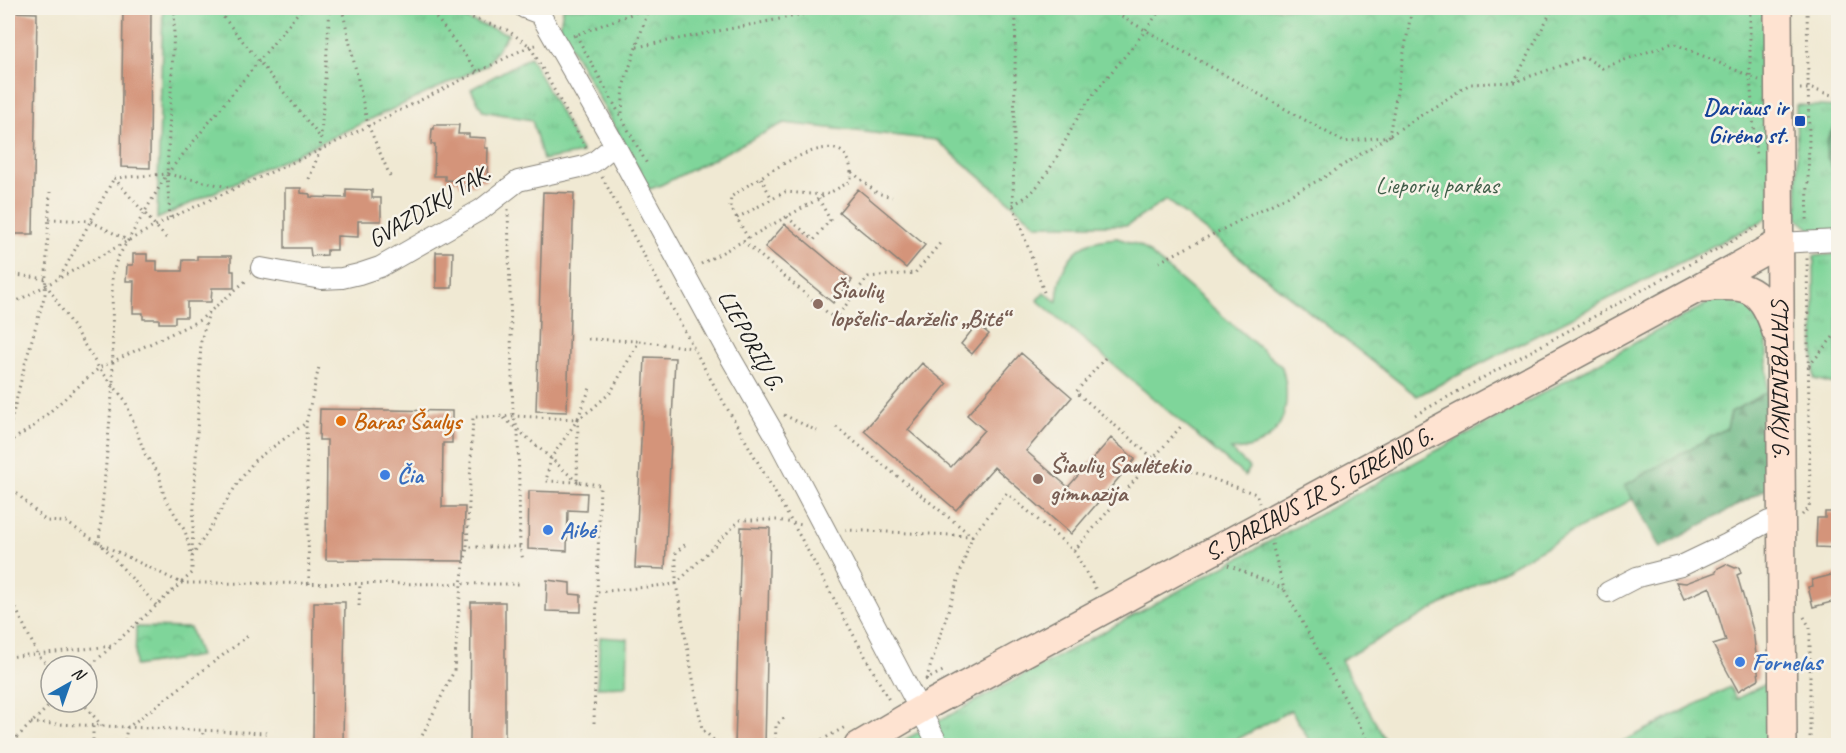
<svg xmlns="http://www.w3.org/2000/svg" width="1846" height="753" font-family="Caveat,sans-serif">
  <defs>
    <pattern id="grass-tufts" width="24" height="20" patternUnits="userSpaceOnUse" patternTransform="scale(1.5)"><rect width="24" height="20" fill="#7fd59a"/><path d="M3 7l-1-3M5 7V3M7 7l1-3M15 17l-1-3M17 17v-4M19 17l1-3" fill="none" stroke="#6db684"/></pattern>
    <pattern id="forest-firs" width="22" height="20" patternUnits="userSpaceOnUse" patternTransform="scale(1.5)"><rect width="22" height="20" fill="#67b682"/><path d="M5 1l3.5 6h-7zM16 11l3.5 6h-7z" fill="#54936a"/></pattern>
    <pattern id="park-crowns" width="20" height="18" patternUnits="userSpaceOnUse" patternTransform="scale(1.5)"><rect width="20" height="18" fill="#7fd59a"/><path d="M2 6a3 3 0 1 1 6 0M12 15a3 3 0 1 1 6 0" fill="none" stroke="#6db684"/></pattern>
  </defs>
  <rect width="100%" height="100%" fill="#f7f3e8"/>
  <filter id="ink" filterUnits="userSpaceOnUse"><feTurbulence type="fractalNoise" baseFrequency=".0167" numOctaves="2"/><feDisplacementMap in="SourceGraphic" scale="12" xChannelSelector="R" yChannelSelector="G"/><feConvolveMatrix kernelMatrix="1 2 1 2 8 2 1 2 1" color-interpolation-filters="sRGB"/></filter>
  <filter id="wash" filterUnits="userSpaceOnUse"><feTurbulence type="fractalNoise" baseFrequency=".008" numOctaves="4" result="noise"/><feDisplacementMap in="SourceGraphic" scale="24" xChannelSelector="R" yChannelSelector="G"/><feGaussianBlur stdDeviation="1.35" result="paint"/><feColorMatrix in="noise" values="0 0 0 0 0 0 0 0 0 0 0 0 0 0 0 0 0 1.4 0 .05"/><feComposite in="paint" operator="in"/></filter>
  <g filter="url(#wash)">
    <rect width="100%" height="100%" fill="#f0e9d3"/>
    <path fill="url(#grass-tufts)" stroke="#4e785b" stroke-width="1.5" d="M163 8H434L508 34 487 65 157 219Z
      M530 57 582 153 543 160 532 120 483 111 471 89Z
      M1796 105 1838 107V123L1828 136 1826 155 1838 180V230L1813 231 1798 219Z
      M1838 254V339L1837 341 1838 385 1814 379V256Z
      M1744 295 1767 328V392L1731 412 1727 428 1626 485 1633 499 1341 660 1388 745H1312L1291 710 1227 745 893 746 1721 296Z
      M1770 682V745L1614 746 1730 687 1736 699Z"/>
    <path fill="url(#forest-firs)" stroke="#42694f" stroke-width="1.5" d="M1838 123V180C1826 156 1820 146 1838 123Z
      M1767 392 1768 488 1660 548 1625 485 1727 428 1731 412Z"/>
    <path fill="url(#park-crowns)" stroke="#4e785b" stroke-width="1.5" d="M563 8H1768L1770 217 1417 396 1166 200 1128 225H1037L936 140 784 123 659 186 649 189 560 27Z
      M136 627 190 628 200 656 135 666Z"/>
    <path fill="#7fd59a" stroke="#4e785b" stroke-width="1.5" d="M1117 238 1141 246 1282 367C1294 409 1281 449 1231 450L1250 468 1245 476 1037 300 1044 292 1057 302C1058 279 1065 254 1089 243 1097 240 1108 239 1117 238Z
      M600 637 628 639 627 686 597 687Z"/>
    <g id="blocks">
      <path fill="#d4947a" d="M123 8H151L150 168 121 167Z
        M9 12 37 13 33 234H8Z
        M434 125H459L458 134H469V137L486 138 485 148H488L487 181 476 180V185H459V181L445 180V176H434L435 144H431L432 129H434Z
        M285 188H301V193L310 194V197L346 198V189L372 190V198H381V221H358V237L337 236V250H327V255L311 256 310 248H285Z
        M858 189 925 245 906 268 839 212Z
        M543 192 574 193 567 412 536 411Z
        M785 224 852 280 833 303 765 247Z
        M436 252H453L452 288H436Z
        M133 254H147V261H157V271H182L183 260H197V256H231V271H234V288H212L211 302H187V317H175V323H159V319H143V313H133L134 281H126L127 265H133Z
        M977 324 989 334 972 354 961 344Z
        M1021 353 1072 397 1026 451 1068 487 1111 438 1135 459 1071 534 994 467 956 510 864 431 922 363 947 384 908 430 951 467 984 430 967 415Z
        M645 357 675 358 665 569 635 568Z
        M320 409 452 411V443H443L442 507H465L464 561 326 560 327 440H319Z
        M529 491 587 493 586 511 568 510 567 551 528 549Z
        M1825 512H1839V548L1816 547 1817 518H1825Z
        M741 527 770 528 765 746H735Z
        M1726 564 1735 568 1739 567 1741 573 1737 575 1753 630 1759 679 1738 691 1713 645 1726 641 1710 587 1684 599 1676 582 1686 583 1716 572 1718 568Z
        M1839 573V600L1813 607 1808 587 1813 586 1812 580Z
        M547 580 570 583V594L581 595V612L546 611Z
        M314 602H345L343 746H313Z
        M471 602H505V746H470Z"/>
    </g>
  </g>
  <g filter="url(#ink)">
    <use href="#blocks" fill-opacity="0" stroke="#868278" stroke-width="1.5"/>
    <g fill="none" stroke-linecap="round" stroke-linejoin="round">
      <g stroke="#868278" stroke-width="22">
        <path id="street" d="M524 8 540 14 615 145 729 355 778 440 939 746
          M1779 243 1838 240
          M261 268 321 279 342 278 359 274 380 267 482 209 518 181 585 166 594 162 615 145
          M1608 592 1637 577 1681 566 1727 544 1769 521 1782 520"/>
      </g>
      <g stroke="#868278" stroke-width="30">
        <g id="secondary">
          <path id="s1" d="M1778 8 1783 746"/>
          <path d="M1704 288C1748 283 1762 288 1776 332"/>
          <path id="s2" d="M858 746 921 709 1697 289 1779 243"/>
        </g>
      </g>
      <path stroke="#868278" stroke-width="3" stroke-dasharray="1.5 4.5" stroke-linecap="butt" d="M216 8 320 137
        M342 8 368 125 390 176
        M429 8 478 72
        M444 8 507 30 530 46 586 148
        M1016 8 1013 205 1044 292
        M1106 8 1344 142 1389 136 1412 8
        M1750 8V76L1756 157
        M1807 8 1809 138 1807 224
        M576 35 647 164
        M573 36 647 8
        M637 47 836 8
        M1514 82 1553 8
        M1800 89H1812L1838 97
        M622 113 624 84 649 8
        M852 172 877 193 892 197
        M602 177 706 371 802 540 890 702
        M114 178 167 174 233 188
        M114 178 167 239
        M761 178 772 199
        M309 179 320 150 330 8
        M1013 205C1019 201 1027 197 1032 192 1055 168 1067 133 1085 106 1109 72 1139 43 1161 8
        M508 209 513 416 518 430 520 547 523 560
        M787 217 814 240 830 220 819 199
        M170 218 167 174 175 8
        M737 218 785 192 824 195
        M49 219 90 221 129 241
        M743 241 835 319 868 277 915 273 942 241
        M1159 262 1323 178 1470 84 1514 82 1585 57 1602 68 1673 43 1759 80
        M701 264 743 241 748 238 851 181C855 109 764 176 739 191L731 197 730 206 748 238
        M8 274 47 279
        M60 277 114 178
        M46 284 99 368 125 400 145 454 159 474 164 496 185 531 192 557
        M8 306 170 218 320 150 530 46 537 45
        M588 339 639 341
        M1105 358 1076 392 1153 458 1256 494 1259 503
        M1809 366 1838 331
        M784 415 817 431
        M1415 415 1759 226
        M504 418C529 439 553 460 577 482L546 481 551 458 578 419 592 409 611 392 639 341 693 348
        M578 418 590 388
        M836 427 972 536 1007 493 1074 551 1183 424
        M8 434 25 364 45 294 50 192
        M8 443 34 426 99 368 200 320 248 279
        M8 485 46 521 66 522 95 541 181 583 192 573V557L237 484 255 460 306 423
        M1802 515 1809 508 1810 498 1807 257
        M845 530 972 536 926 680
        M1272 544 1284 589 1371 746
        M520 547H467L473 417 513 416 578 419 577 482 600 485 597 592
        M1074 551 1096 590
        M192 552 201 341 209 312
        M1228 565 1284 589
        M309 584 306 423 319 367
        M676 584 740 520H778L802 525
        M676 584V552L686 544
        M8 592 38 655 51 668
        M156 605 99 542 113 384 112 276 117 259 167 174 302 8
        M359 606 360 582
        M1804 617 1810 628V746
        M8 657 112 646 181 583 522 584
        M87 669 112 646
        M925 680 945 670
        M82 702 102 726
        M31 723 267 733
        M594 723 597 592 676 584 702 729 720 746
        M8 746 53 702
        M93 746V726
        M124 746 127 728 248 636
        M199 746 204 730
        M417 746 454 671 461 584 467 547
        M775 746 776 725 785 717
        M811 746 847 726"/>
      <use href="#street" stroke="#fff" stroke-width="20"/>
      <use href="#secondary" stroke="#fee3d1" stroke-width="27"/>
    </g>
  </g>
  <rect fill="#1a4fb4" stroke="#f7f3e8" stroke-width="2" x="1794" y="115" width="12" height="12" rx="3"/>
  <g fill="#8d6e63" stroke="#f7f3e8" stroke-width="2">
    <circle cx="818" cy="304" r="6"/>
    <circle cx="1038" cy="479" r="6"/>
  </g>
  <circle fill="#e8710a" stroke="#f7f3e8" stroke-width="2" cx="341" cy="421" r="6"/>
  <g fill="#3f7fe0" stroke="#f7f3e8" stroke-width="2">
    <circle cx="385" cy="475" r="6"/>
    <circle cx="548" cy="530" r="6"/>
    <circle cx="1740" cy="662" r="6"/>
  </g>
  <g text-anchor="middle" stroke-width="5" stroke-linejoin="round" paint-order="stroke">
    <g font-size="24" font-weight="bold" fill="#164399" stroke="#f7f3e8" text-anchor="end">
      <text x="1788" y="115">Dariaus ir<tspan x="1788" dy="28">Girėno st.</tspan></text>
    </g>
    <g font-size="24" fill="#3f5d48" stroke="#f7f3e8">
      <text x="1437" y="193">Lieporių parkas</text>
    </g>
    <g font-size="24" fill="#1c1c1c" stroke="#f7f3e8">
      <text transform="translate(429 206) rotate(-31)" y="8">GVAZDIKŲ TAK.</text>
      <text transform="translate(751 340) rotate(61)" y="8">LIEPORIŲ G.</text>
      <text dy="8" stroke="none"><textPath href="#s1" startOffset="369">STATYBININKŲ G.</textPath></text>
      <text dy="8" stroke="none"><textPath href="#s2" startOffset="525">S. DARIAUS IR S. GIRĖNO G.</textPath></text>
    </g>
    <g font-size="24" font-weight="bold" fill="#785e54" stroke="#f7f3e8" text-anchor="start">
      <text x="830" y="298">Šiaulių<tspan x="830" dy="28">lopšelis-darželis „Bitė“</tspan></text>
      <text x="1050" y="473">Šiaulių Saulėtekio<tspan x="1050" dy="28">gimnazija</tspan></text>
    </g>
    <g font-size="24" font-weight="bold" fill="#c56008" stroke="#f7f3e8" text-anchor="start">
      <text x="353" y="429">Baras Šaulys</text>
    </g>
    <g font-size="24" font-weight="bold" fill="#366cbe" stroke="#f7f3e8" text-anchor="start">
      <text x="397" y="483">Čia</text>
      <text x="560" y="538">Aibė</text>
      <text x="1752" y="670">Fornelas</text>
    </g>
  </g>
  <rect width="1846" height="753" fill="none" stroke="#f7f3e8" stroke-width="30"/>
  <g transform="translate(69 684) rotate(40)"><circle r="28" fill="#f7f3e8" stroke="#9f9d96" stroke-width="1.5"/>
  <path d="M0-4.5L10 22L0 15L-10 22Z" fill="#1f6fb2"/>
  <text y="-9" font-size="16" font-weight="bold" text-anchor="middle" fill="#1c1c1c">N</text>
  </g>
</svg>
